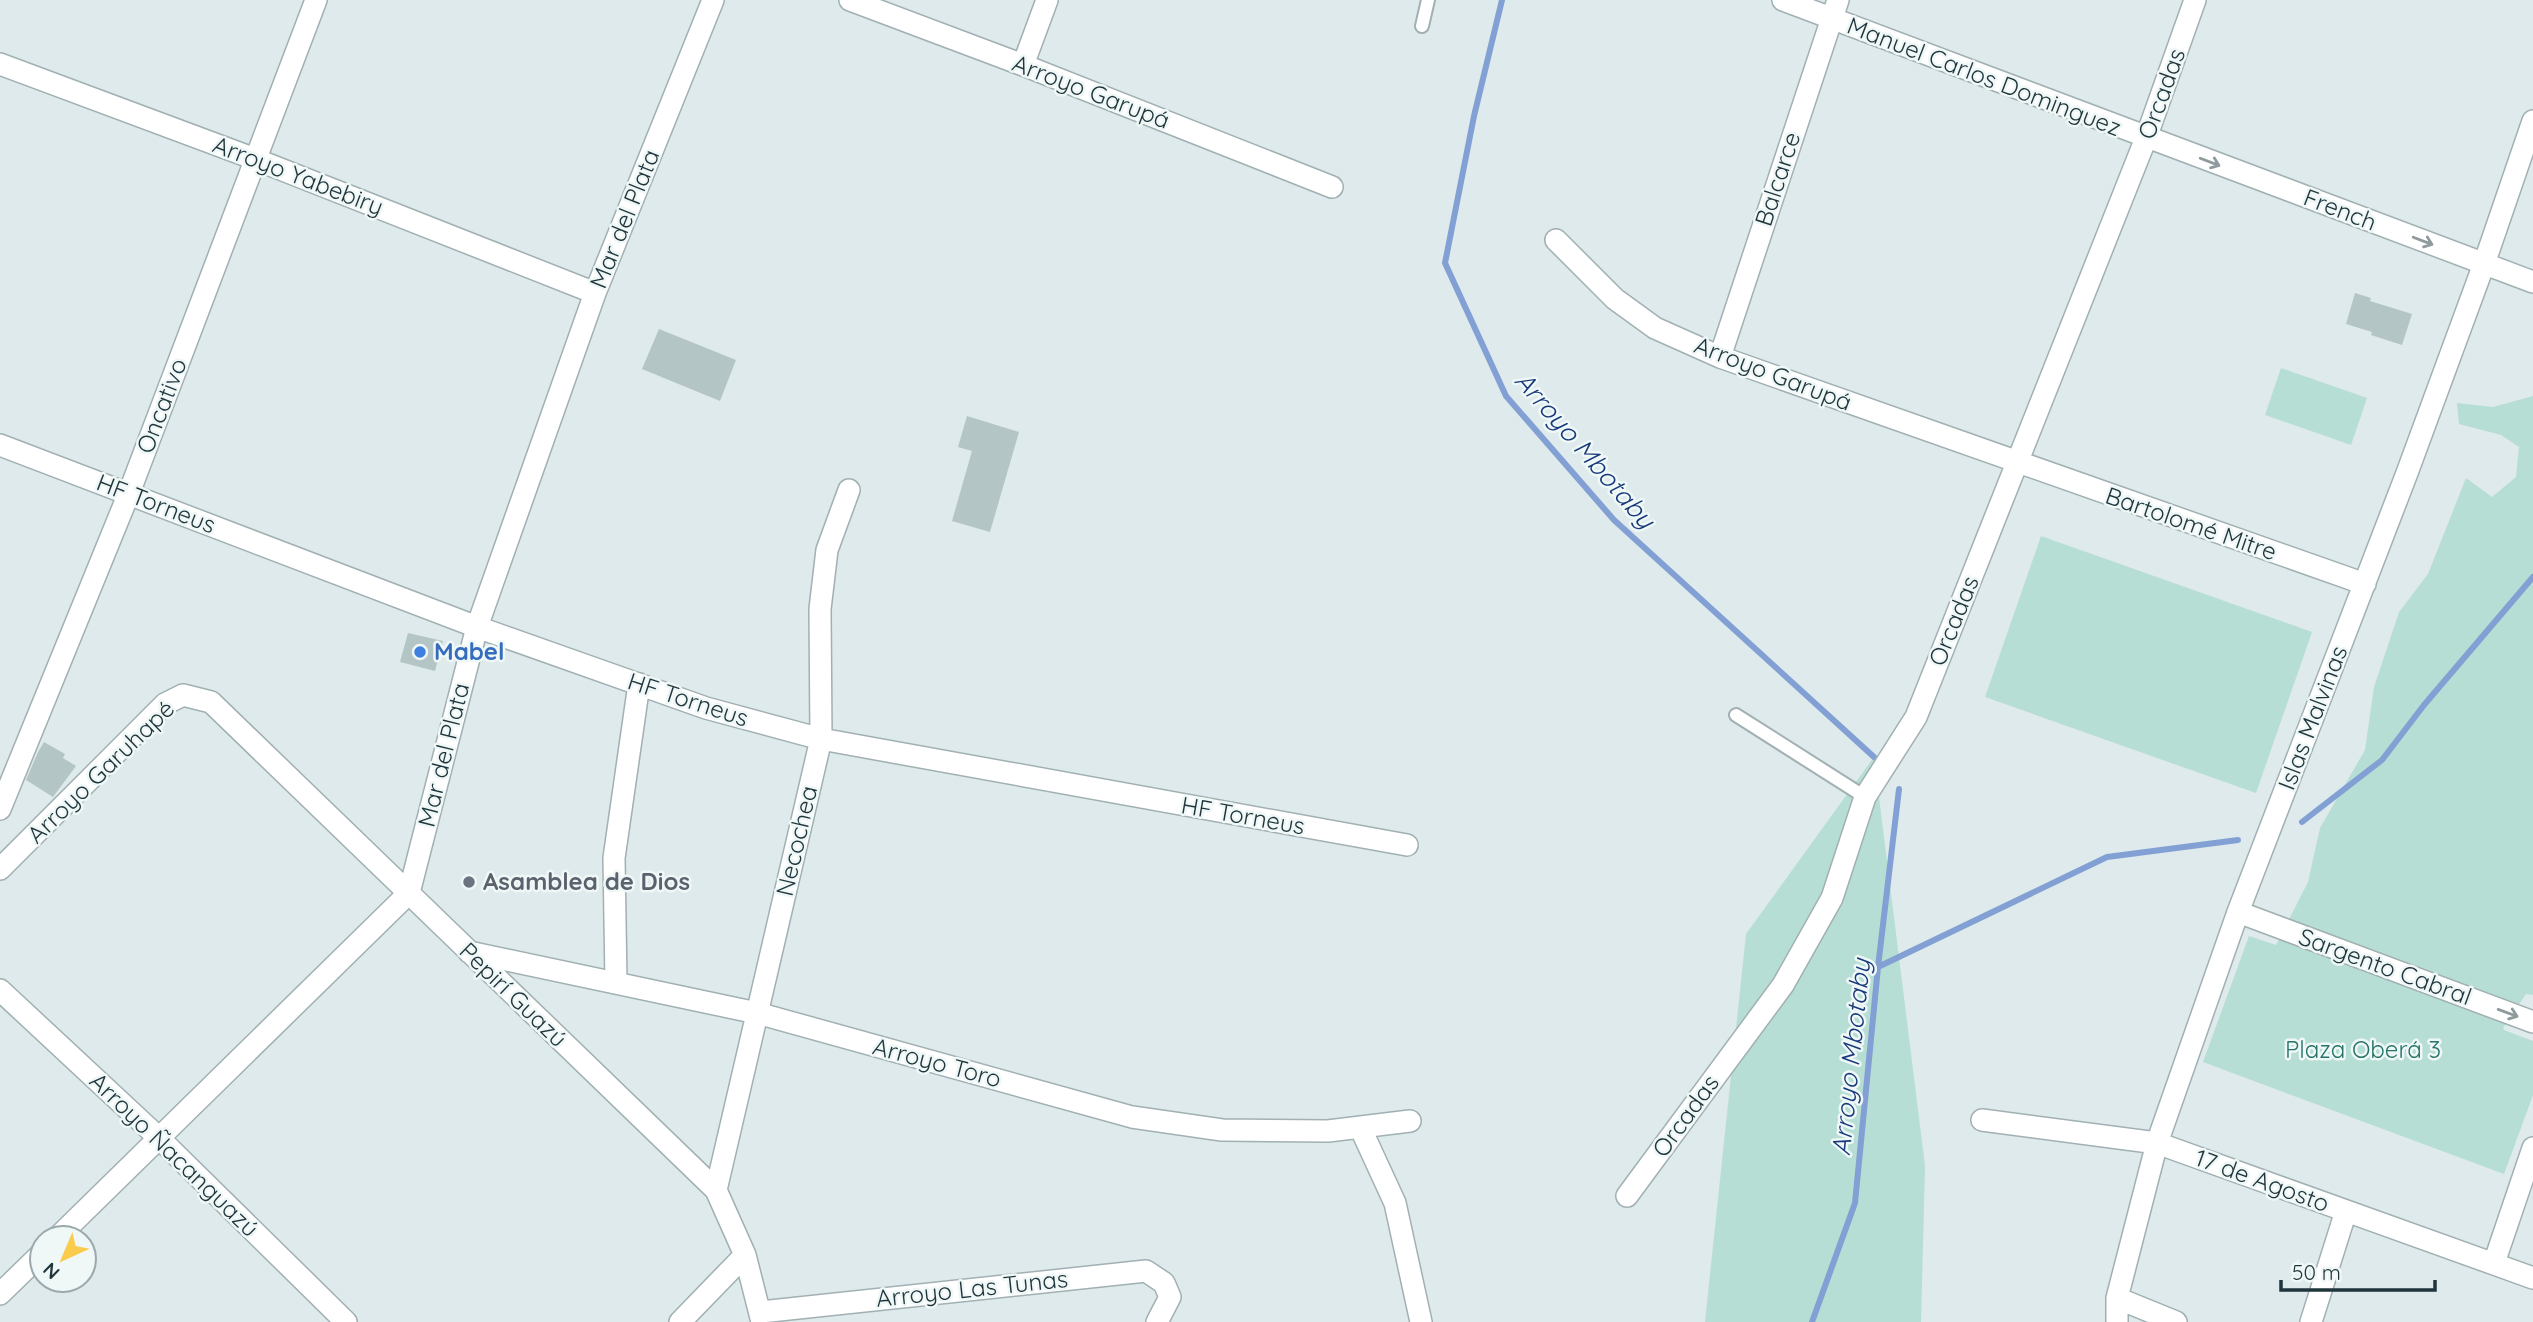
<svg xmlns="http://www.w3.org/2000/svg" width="2533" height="1322" font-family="Quicksand,sans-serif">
  <rect width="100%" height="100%" fill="#deeaeb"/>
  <path fill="#b6ded4" d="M2281 368 2367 398 2351 445 2265 415Z
    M2533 396V995L2526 994 2503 1028 2504 1030 2533 1041V1095L2504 1174 2203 1062 2249 936 2276 945 2308 882 2320 828 2365 750 2374 687 2399 612 2428 574 2466 478 2492 497 2516 477 2519 447 2501 435 2459 424 2457 403 2493 407Z
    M2041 536 2312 632 2256 793 1985 697Z
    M1874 757 1925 1166 1921 1322H1705L1746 934Z"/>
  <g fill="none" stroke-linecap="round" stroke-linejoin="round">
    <path stroke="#82a0d4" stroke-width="6" d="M1502 0 1474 116 1445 263 1506 396 1614 520 1874 757
      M2302 822 2382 760 2424 705 2533 577
      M1878 967 2107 857 2238 840
      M1812 1322 1855 1203 1878 967 1899 789"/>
  </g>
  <path fill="#b4c5c6" d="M2355 293 2371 298 2370 301 2412 314 2402 345 2371 335 2372 332 2346 324Z
    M659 329 736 360 720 401 642 369Z
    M967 416 1019 432 990 532 952 521 972 451 958 447Z
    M408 633 443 641 435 671 400 662Z
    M44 742 65 754 63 758 76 766 53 797 26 780 38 752Z"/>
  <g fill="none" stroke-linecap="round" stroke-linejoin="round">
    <g stroke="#a1b0b3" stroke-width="16">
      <path id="service" d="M1422 26 1428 0
        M1736 715 1865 797"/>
    </g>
    <g stroke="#a1b0b3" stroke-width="24">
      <path id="minor" d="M850 0 1023 65 1332 187
        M1783 0 2533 282
        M0 64 255 159 595 293
        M1023 65 1047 0
        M1556 240 1615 299 1655 328 1720 357 2365 584
        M1720 357 1838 0
        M0 445 477 627 706 708 821 739 1407 845
        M0 809 129 493 316 0
        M0 869 165 704 183 695 211 702 716 1190 745 1255 762 1322
        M2238 912 2533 1022
        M469 952 757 1013 1132 1117 1222 1130 1328 1131 1410 1121
        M616 983 614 858 639 684
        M0 990 159 1138 346 1322
        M1982 1120 2157 1143 2533 1278
        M1360 1127 1395 1203 1421 1322
        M716 1190 821 739 820 609 827 550 849 490
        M1627 1196 1783 985 1832 898 1865 797 1916 717 2146 138 2195 0
        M57 1238 409 893 477 627 595 293 713 0
        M2494 1263 2533 1148
        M0 1294 42 1253
        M2117 1298 2176 1322
        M761 1312 1146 1271 1164 1283 1170 1297 1157 1322
        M680 1322 745 1255
        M2117 1322V1298L2157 1143 2238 912 2407 473 2484 264 2533 121
        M2311 1322 2346 1211"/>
    </g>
    <use href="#service" stroke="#fff" stroke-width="12"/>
    <use href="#minor" stroke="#fff" stroke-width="21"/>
  </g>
  <defs><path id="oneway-shaft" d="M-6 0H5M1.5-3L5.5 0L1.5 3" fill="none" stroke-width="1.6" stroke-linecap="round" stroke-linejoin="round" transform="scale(1.75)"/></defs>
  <g stroke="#8f9a9d">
    <use href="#oneway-shaft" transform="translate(2210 162) rotate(21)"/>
    <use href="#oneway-shaft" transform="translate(2423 241) rotate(21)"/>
    <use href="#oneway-shaft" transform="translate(2508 1013) rotate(20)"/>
  </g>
  <circle fill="#3f7fe0" stroke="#eff7f7" stroke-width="2.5" cx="420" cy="652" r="7"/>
  <circle fill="#6b7280" stroke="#eff7f7" stroke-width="2.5" cx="469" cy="882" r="7"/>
  <g text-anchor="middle" stroke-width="5" stroke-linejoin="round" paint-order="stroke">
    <g font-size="24" fill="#1f353b" stroke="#eff7f7">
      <text transform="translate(1984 77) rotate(21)" y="8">Manuel Carlos Dominguez</text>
      <text transform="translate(1091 92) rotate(21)" y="8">Arroyo Garupá</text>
      <text transform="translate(2162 94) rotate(-70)" y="8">Orcadas</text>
      <text transform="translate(298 176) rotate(21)" y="8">Arroyo Yabebiry</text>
      <text transform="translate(1778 179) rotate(-72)" y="8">Balcarce</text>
      <text transform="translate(2340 210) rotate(21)" y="8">French</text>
      <text transform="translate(625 219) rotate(-68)" y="8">Mar del Plata</text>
      <text transform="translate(1773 374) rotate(21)" y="8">Arroyo Garupá</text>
      <text transform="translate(162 406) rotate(-69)" y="8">Oncativo</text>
      <text transform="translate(156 504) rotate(21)" y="8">HF Torneus</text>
      <text transform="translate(2191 524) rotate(19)" y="8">Bartolomé Mitre</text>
      <text transform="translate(1954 621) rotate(-68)" y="8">Orcadas</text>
      <text transform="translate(688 700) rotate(18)" y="8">HF Torneus</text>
      <text transform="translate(2313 718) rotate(-69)" y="8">Islas Malvinas</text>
      <text transform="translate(444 755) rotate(-76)" y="8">Mar del Plata</text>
      <text transform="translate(101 772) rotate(-44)" y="8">Arroyo Garuhapé</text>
      <text transform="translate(1243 816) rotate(10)" y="8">HF Torneus</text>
      <text transform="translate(797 841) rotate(-77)" y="8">Necochea</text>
      <text transform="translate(2385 967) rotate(20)" y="8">Sargento Cabral</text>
      <text transform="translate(513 995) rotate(44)" y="8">Pepirí Guazú</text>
      <text transform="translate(937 1063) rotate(15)" y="8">Arroyo Toro</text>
      <text transform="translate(1686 1116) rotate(-54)" y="8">Orcadas</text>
      <text transform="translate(174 1155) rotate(44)" y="8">Arroyo Ñacanguazú</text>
      <text transform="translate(2262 1181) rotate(20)" y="8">17 de Agosto</text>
      <text transform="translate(972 1289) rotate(-6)" y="8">Arroyo Las Tunas</text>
    </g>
    <g font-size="24" font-weight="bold" fill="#366cbe" stroke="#eff7f7" text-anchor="start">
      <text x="434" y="660">Mabel</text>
    </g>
    <g font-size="24" font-weight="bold" fill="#5b616d" stroke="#eff7f7" text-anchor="start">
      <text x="483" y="890">Asamblea de Dios</text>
    </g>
    <g font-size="24" fill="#27746a" stroke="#eff7f7">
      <text x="2363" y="1058">Plaza Oberá 3</text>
    </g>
    <g font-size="26" font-style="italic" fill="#16397a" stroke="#eff7f7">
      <text transform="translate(1585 450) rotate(49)" y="9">Arroyo Mbotaby</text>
      <text transform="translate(1851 1057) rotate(-84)" y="9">Arroyo Mbotaby</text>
    </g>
  </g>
  <g transform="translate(63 1259) rotate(224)"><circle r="33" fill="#eff7f7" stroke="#9ca9ac" stroke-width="2"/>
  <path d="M0-5L12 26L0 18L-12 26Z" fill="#facb4d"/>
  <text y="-10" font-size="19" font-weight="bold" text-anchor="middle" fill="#1f353b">N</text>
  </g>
  <path d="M2281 1280v10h154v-10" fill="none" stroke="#1f353b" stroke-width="3.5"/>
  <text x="2292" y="1280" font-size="21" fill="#1f353b" stroke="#eff7f7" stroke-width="5" paint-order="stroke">50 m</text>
</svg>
